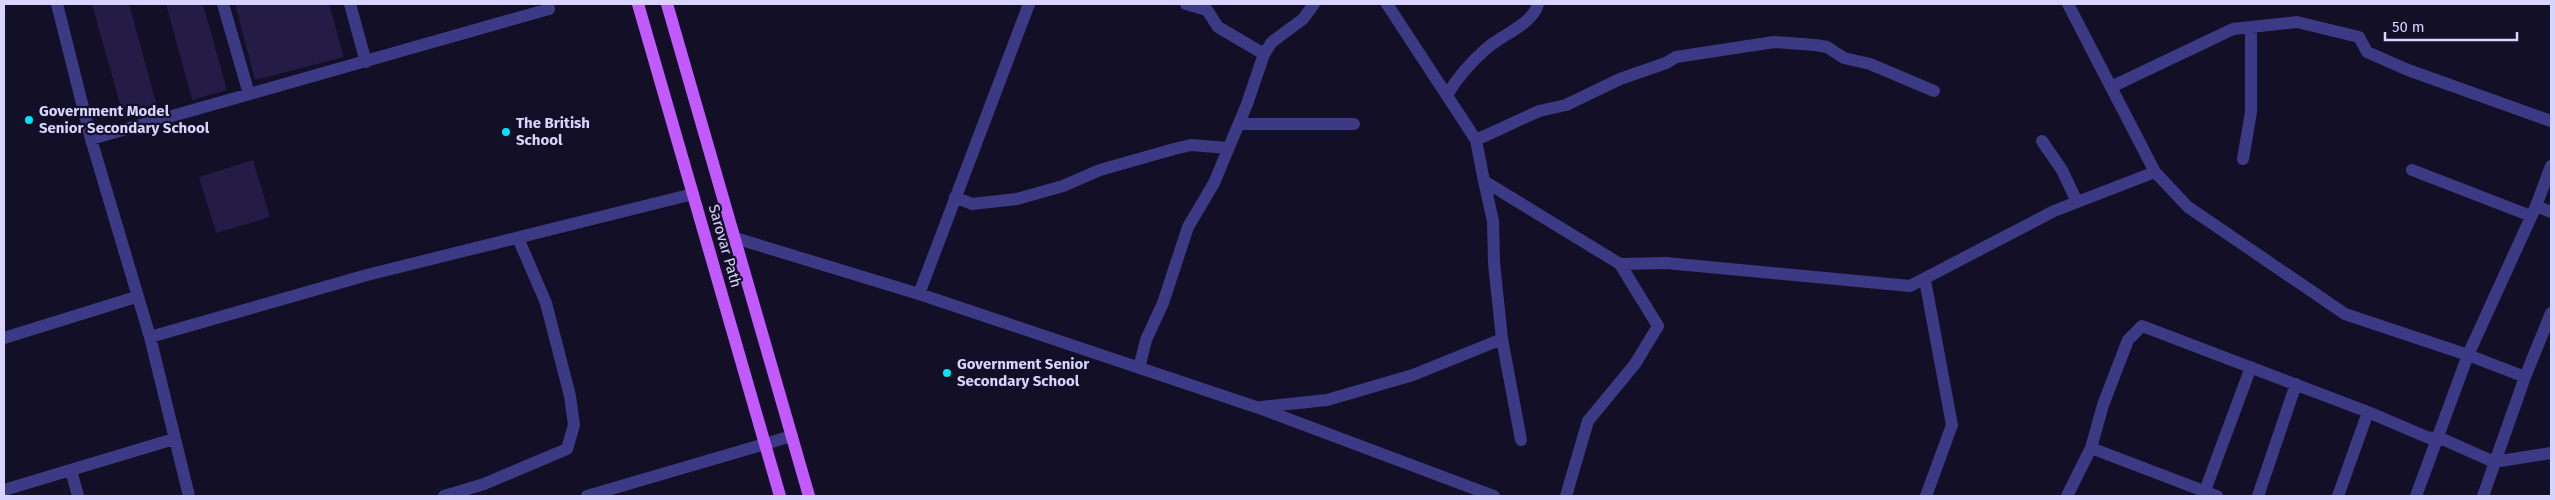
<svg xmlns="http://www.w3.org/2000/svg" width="2555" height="500" font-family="'Fira Sans',sans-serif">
  <rect width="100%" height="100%" fill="#130f26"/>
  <path fill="#241b47" d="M92 4H129L158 110 124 119Z
    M166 4H203L227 90 192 100Z
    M235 4H329L344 57 255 80Z
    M253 160 270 217 216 233 199 177Z"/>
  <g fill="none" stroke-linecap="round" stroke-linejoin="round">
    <path stroke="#3d3a85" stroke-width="12" d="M57 4 91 139 150 337 189 496
      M223 4 249 94
      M350 4 366 62
      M1186 4 1207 10 1218 27 1264 54
      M1387 4 1476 140 1484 181 1620 264 1658 326 1635 364 1588 421 1566 496
      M2068 4 2155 172 2188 207 2345 314 2468 355 2525 377
      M2111 87 2233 29 2297 22 2359 37 2367 52 2408 70 2551 121
      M1447 95C1457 78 1471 62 1487 48 1503 34 1532 25 1538 4
      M1239 124H1354
      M91 139 549 9 547 4
      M1476 140 1539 111 1566 105 1620 79 1666 63 1676 57 1774 42 1815 45 1827 47 1844 58 1870 64 1934 91
      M2042 141 2062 170 2077 202
      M2243 159 2251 112V27
      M2551 166 2536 206 2551 212
      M2412 170 2531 216
      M955 197 972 204 1017 199 1063 186 1100 170 1174 149 1191 145 1228 148
      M735 238 919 294 1259 408 1494 496
      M1620 264 1666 263 1910 286 2054 211 2155 172
      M1925 280 1952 425 1926 496
      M919 294 1029 4
      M150 337 367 275 693 194
      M4 338 136 297
      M1502 339 1521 440
      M1139 368 1146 340 1163 303 1188 227 1214 183 1247 104 1264 54 1272 42 1303 19 1314 4
      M1261 407 1327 400 1413 375 1502 339 1494 263 1493 221 1484 181
      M2091 448 2217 496
      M71 470 78 496
      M4 490 174 439
      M444 496 484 484 567 449 574 425 570 396 546 303 518 238
      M587 496 792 436
      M2067 496 2091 448 2103 405 2128 340 2142 326 2368 412 2429 438 2438 437 2494 462 2551 453
      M2203 496 2251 367
      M2258 496 2296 384
      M2338 496 2368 412
      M2416 496 2468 355 2536 206
      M2483 496 2525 377 2551 313"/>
    <path stroke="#c25bff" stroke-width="12" d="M638 4 780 496
      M667 4 809 496"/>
  </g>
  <g fill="#00e5ff" stroke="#130f26" stroke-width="2">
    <circle cx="29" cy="120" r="5"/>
    <circle cx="506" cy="132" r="5"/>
    <circle cx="947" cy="373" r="5"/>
  </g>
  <g text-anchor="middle" stroke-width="4.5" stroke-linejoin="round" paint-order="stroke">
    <g font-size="15" font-weight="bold" fill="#d9d4ff" stroke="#130f26" text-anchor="start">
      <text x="39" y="116">Government Model<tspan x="39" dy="17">Senior Secondary School</tspan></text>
      <text x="516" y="128">The British<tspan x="516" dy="17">School</tspan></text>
      <text x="957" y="369">Government Senior<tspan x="957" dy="17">Secondary School</tspan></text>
    </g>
    <g font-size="15" fill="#d9d4ff" stroke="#130f26">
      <text transform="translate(725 246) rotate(74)" y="5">Sarovar Path</text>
    </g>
  </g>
  <rect width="2555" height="500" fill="none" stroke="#d9d4ff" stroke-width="10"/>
  <path d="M2385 32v8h132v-8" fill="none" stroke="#d9d4ff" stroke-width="2.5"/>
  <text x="2392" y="32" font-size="15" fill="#d9d4ff" stroke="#130f26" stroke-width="4" paint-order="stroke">50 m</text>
</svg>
